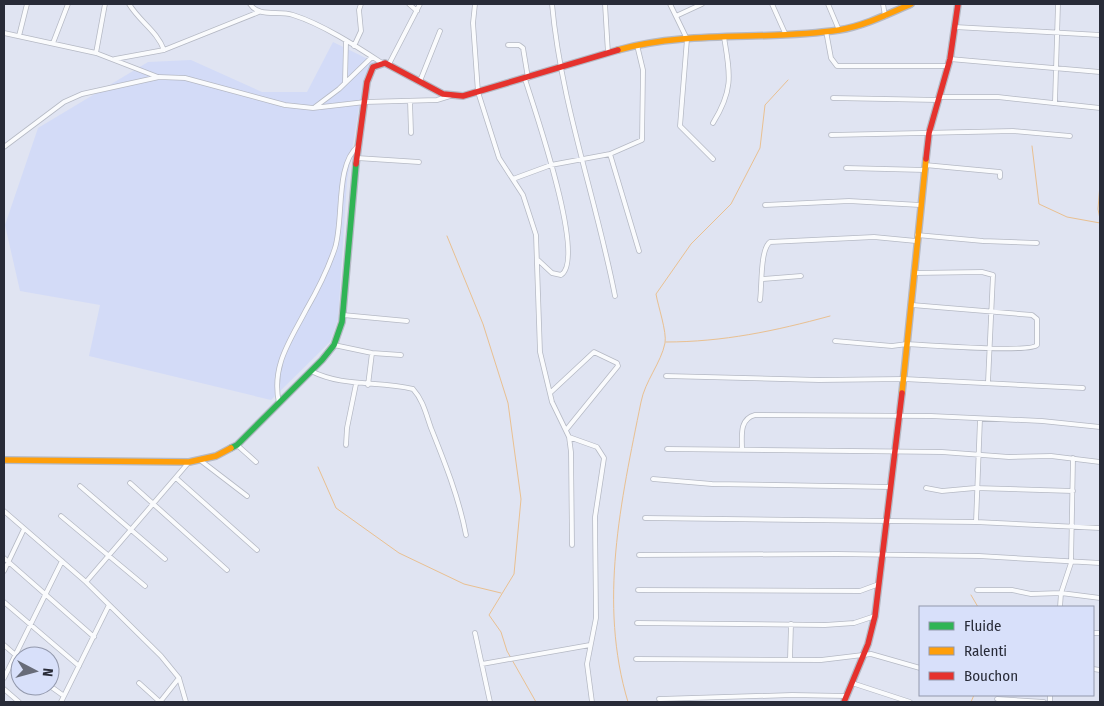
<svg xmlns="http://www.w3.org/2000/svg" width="1104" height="706" font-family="'Fira Sans Condensed',sans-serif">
  <rect width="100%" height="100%" fill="#e0e4f2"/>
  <path fill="#d3dbf7" d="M333 42 374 62 364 77 347 181 338 320 330 342 271 400 89 356 100 305 20 291 5 225 38 128 148 62 191 60 262 92H307Z"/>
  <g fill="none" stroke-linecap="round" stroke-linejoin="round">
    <path stroke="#e9c091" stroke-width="1" d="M1032 146 1039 204 1067 217 1100 223
      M1100 184 1098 209 1100 219
      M447 236 483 324 508 403 521 499 514 574 489 615 501 632 507 651 536 702
      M666 342C723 342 775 331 830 316
      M318 467 336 508 399 553 464 584 501 593
      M971 595 978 607
      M628 702C598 603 621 501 641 402 645 381 661 363 665 343 667 332 658 306 656 294L691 244 731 204 760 148 765 105 788 80
      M971 702 974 695"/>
    <g stroke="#b5b9c4" stroke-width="5.5">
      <path id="street" d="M129 4C140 22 157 31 164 50
        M250 4C259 18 278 10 293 15 322 24 356 46 382 63
        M409 4 417 11
        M475 4 473 23 478 92 499 158 523 195 536 235 540 352 552 402 569 437 571 452 572 545
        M552 4C561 104 596 198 615 296
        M605 4 608 53
        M670 4 687 39 680 126 713 159
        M772 4 785 33
        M828 4 839 30
        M883 4 885 16
        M676 16 702 4
        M955 27 1100 35
        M826 31 831 58 837 66H948
        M4 33 96 53 158 77
        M19 36 27 4
        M53 43 68 4
        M508 45H519L523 48 528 78
        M354 46 361 31 359 10 361 4
        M96 53 105 4
        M115 59 164 50 259 12
        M950 59 1100 72
        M389 64 420 4
        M525 79C534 108 587 259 561 275L552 273 538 260
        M420 81 440 31
        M345 82 346 42
        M940 97H998L1100 108
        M833 98 938 100
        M410 101 411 133
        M1055 102 1058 4
        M315 107 339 89 372 57
        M713 123C734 89 730 74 724 37
        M831 135 1013 131 1070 136
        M4 147 64 102 82 94 159 77 185 78 285 105 313 108 365 102 437 100 450 96
        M610 154 639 251
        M357 158 419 162
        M925 165 1000 172V177
        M846 168 925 170
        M513 179 551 165 610 154 642 140 643 70 637 45
        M765 205 849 201 920 205
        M917 235 983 241 1037 243
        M914 273 982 272 993 275 988 382
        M763 279 801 276
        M760 300C762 287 760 249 770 242L874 237 916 241
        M343 315 407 321
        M835 341 892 346 907 344C924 345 1031 353 1037 345V319L1032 315 912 305
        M334 345 372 353 401 355
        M311 371C345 388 379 380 413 389 423 400 426 414 431 428 445 463 459 498 466 535
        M666 376 819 380 904 379 1083 388
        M368 385 372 353
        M550 393 594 352 617 363 618 366 566 430
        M279 403C271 366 290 341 306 310 317 291 328 269 335 248 344 219 335 165 358 146
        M569 437 597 447 604 458 595 517 596 618 587 664 592 702
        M237 445 256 462
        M346 445 347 428 356 384
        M667 449 942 452 1009 457 1051 456 1100 462
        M742 449C742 436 739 419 755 415L931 416 1042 421 1100 427
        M200 460 247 496
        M176 478 257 550
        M653 479 712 484 891 487
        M130 483 227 570
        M80 486 165 559
        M926 488 942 491 975 488 1073 491
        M4 511 86 582 161 656 179 678 186 702
        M61 516 145 586
        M645 518 976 522 1100 528
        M976 522 980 419
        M639 555 837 554 979 556 1100 563
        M4 558 94 637
        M4 571 24 529
        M86 582 189 462
        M638 590 860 591 879 584
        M977 590H1012L1031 594 1061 593 1100 598
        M4 602 79 666
        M1060 607 1061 593 1071 563 1073 458
        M637 623 825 625 854 623 875 616
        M475 633 490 702
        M1093 633H1100
        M4 645 20 659
        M636 659 821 660 871 654 920 668
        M790 659 791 624
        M482 664 590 645
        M1093 669 1100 670
        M4 678 62 561
        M139 683 160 702 179 678
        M852 683 910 702
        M50 686 64 696
        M4 689 19 702
        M659 699 792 695 847 696
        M997 699 1044 702
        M61 702 109 605
        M1050 702V695"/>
    </g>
    <g stroke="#b5b9c4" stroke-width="8">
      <path id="fast" d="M231 448 237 445 322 360 334 345 342 322 356 164"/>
    </g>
    <g stroke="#b5b9c4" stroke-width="8">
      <path id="slow" d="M618 50C690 30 766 41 839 30 864 26 888 14 911 4
        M902 393 926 159
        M4 460 189 462 216 456 231 448"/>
    </g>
    <g stroke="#b5b9c4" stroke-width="8">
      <path id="jam" d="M926 159 929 133 950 59 958 4
        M356 164 367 82 373 67 385 63 443 94 463 96 618 50
        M844 702 868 644 875 616 902 393"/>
    </g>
    <use href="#street" stroke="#fafbfd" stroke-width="4"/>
    <use href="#fast" stroke="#30b455" stroke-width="5.5"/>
    <use href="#slow" stroke="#ff9f0a" stroke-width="5.5"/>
    <use href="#jam" stroke="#e5322d" stroke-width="5.5"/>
  </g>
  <rect width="1104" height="706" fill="none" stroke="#282b38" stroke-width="10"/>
  <rect x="919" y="606" width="175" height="90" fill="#d8e0fa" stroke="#9298ac"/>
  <rect x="929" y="622" width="25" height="8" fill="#30b455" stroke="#9298ac"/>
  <text x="964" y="631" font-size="15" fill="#282b38">Fluide</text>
  <rect x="929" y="647" width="25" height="8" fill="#ff9f0a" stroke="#9298ac"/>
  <text x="964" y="656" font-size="15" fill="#282b38">Ralenti</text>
  <rect x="929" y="672" width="25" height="8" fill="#e5322d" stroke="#9298ac"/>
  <text x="964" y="681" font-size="15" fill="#282b38">Bouchon</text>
  <g transform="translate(35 671) rotate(96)"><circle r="24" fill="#d8e0fa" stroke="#9298ac"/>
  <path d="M0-4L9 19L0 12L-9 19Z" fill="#686c79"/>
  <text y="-8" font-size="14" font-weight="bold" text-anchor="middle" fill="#282b38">N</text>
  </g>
</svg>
